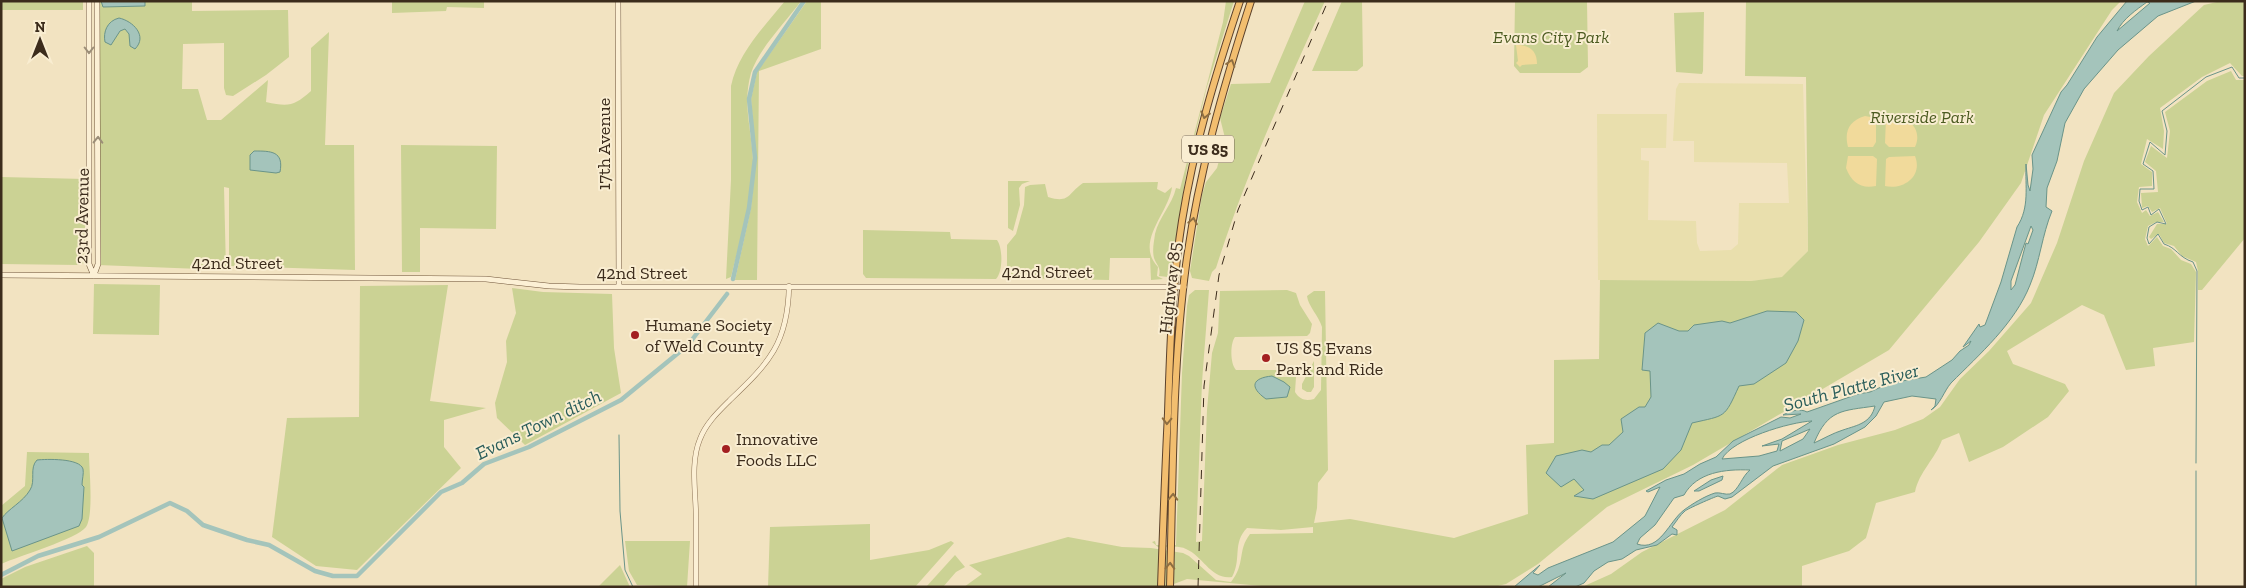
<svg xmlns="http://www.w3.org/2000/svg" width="2246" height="588" font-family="'Zilla Slab',serif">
  <rect width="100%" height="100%" fill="#f2e3c1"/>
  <path fill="#e9dfad" d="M1679 83 1803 84 1808 251 1783 277 1751 281 1598 280 1597 114H1667L1666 148H1641V160L1649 161 1648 220 1696 221 1697 243 1700 251 1731 250 1738 244 1739 203H1789L1787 163 1694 162V141H1673L1676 89Z"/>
  <path fill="#cbd294" d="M1 1H83V10H1Z
    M97 1H192V11L288 10 289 57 266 75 233 96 226 95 224 88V43L183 44 182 89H198L207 120H221L268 80 266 102C289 107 294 106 311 91V48L329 32 325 145H354L355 270 229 266V188L224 187 226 270 98 265Z
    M392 1H484V8L447 7 446 11 392 13Z
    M785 1H801C786 22 759 48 751 73 742 105 752 130 753 161 753 200 740 240 731 277L726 279 731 180V86C738 53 764 27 785 1Z
    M807 1H821V49L759 71 757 280H735L751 208 756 158 751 99 757 72Z
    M1226 1H1234L1206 90 1187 169 1170 274 1168 277 1159 276C1161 267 1157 266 1154 258 1152 250 1154 242 1155 234 1159 217 1172 205 1176 188L1180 189 1223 22Z
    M1305 1H1325C1285 89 1245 176 1216 268L1212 272 1209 281 1192 278 1190 271 1202 195 1206 182 1217 168 1225 138 1220 118 1231 84 1270 83Z
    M1342 1H1362L1363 66 1357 71H1312Z
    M1515 1H1587L1588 67 1580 73H1520L1514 66Z
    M1746 1H2121L2112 10 2044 115 2021 183 1979 242 1889 350 1693 465 1607 507 1538 564 1506 584 1494 587H1272L1187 579 1166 587H964L982 574 969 565 1068 537 1122 547 1151 548 1183 553 1189 556 1216 580 1231 582C1246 563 1237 551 1250 534L1313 533V527L1281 530 1247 528C1232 543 1242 559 1232 577 1211 580 1203 556 1186 549 1178 545 1166 548 1158 547L1152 542 1155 541 1156 545H1176L1182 373 1187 306 1189 295 1195 290H1209L1202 382 1196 542 1202 541 1207 410 1212 353 1218 333 1220 291 1287 290 1296 293 1300 305 1312 324 1310 333 1307 336 1235 337C1230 343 1230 364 1236 370H1278V377H1296L1295 392C1300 400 1306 401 1314 399L1321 390 1322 327C1319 316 1308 306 1307 296L1314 291H1325L1328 470 1318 483 1317 508 1314 523 1350 519 1454 538 1528 514 1526 445 1554 443V360L1599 359 1600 280 1751 281 1782 277 1808 251 1806 77 1745 76Z
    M2221 1H2245V76H2242L2230 63 2202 77 2160 108 2164 131 2163 149 2147 139 2141 164 2152 172V186L2139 187 2137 202 2142 213 2146 210 2150 216 2158 212 2164 222H2156L2148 226 2145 239 2148 246 2157 237 2163 246 2171 249 2181 260 2191 264 2196 272 2194 342 2153 348 2155 366 2126 370 2104 315 2082 305 2007 351 2013 364 2065 384 2069 391 2048 417 2003 447 1969 462 1959 433 1942 440C1935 459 1919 472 1915 492L1876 503 1866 538 1849 551 1802 566V587H1582L1611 574 1642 552 1725 510 1782 465 1838 445 1895 430 1923 419 1940 407 1960 379 1989 351 2031 303 2057 243 2084 161 2114 93 2149 56 2204 5Z
    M1704 12 1703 71 1702 74 1676 72 1674 13Z
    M2231 71 2236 80H2245V238L2202 290H2198V271L2196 262 2182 256 2174 246 2164 243 2159 234 2151 239 2149 237 2157 224H2167L2160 208 2152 212 2148 206 2142 208 2141 193 2158 192 2156 171 2145 162 2151 146 2167 158 2170 131 2165 112 2207 81Z
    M401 145 497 146 496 229 420 228V272H402Z
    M1 177 85 179 86 258 84 263 79 265 1 264Z
    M1008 181H1030L1022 184 1019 188 1020 205 1013 231 1008 228Z
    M1158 182 1157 189 1165 193 1172 187C1169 213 1134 242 1158 267L1157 276 1163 279 1151 280 1150 258H1110L1109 280 1010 278 1007 274V245L1016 234 1024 205 1025 187 1030 185 1045 184 1048 197C1070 204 1068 193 1083 183Z
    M863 230 950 232 951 239 997 240C1003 248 1003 272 996 279L866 278 863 274Z
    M94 284 160 285 159 335 93 334Z
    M448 285 430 401 486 408 444 420V447L461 468 357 570 316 566 272 537 287 418 359 417 360 286Z
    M512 288 543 292 612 294 614 348 621 393 525 445 497 418 495 403 507 362 506 341 516 313Z
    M1314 361V387L1311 392H1307L1302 389V384Z
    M27 452 89 453C89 469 94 515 86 527 77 539 19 556 1 564V506L25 486Z
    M870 524V560L929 550 951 541 954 543 915 587H768L770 527Z
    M625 541H690L687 587 637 585 629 571Z
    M87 546 94 553V587H1V579L25 567Z
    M955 555 965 567 956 572 943 587H926Z
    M620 565 630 587H598Z"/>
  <path fill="#f1da9b" d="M1516 45C1530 45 1537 51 1537 64L1522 65 1520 67 1516 63 1518 61Z
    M1865 116 1876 118V142L1873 147H1848C1844 131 1849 121 1865 116Z
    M1892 116C1909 116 1923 130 1915 147H1889L1885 143 1886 118Z
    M1848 156H1873L1877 159 1876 186C1861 189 1852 183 1846 168Z
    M1915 156C1923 176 1904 190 1885 186L1886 159 1889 157Z"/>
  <path fill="#a4c4bb" stroke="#6a9489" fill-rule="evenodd" d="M101 1H145V6L103 7Z
    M2127 1H2196L2158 16 2118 50 2084 89 2065 123 2057 161 2047 188 2046 207 2052 211C2042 235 2040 261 2030 285 2015 323 1980 354 1951 383 1944 391 1940 405 1931 410L1935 406 1936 399 1912 396 1884 402 1876 416 1865 427 1834 444 1773 466 1732 497 1725 499 1718 496C1714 497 1687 509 1685 511 1680 515 1676 522 1672 527L1677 530V535L1672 534 1657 545 1636 550 1622 559 1608 562 1594 571 1584 583 1575 587H1548L1566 573 1538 587H1514L1540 565 1533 573 1538 575 1548 568 1613 542 1645 516 1660 487 1648 492 1646 491 1666 480 1684 474 1700 464 1716 457 1733 441 1781 417 1790 418 1801 414 1783 415C1790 411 1800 408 1807 412L1858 394 1870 392 1890 383 1926 377 1952 360 1960 351 1969 345 1971 341 1963 347 1979 324 1980 327 1985 325 2001 282 2017 227C2030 207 2025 186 2026 164L2028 185 2030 191 2033 169 2032 155 2061 92 2067 85 2097 37ZM2147 2 2150 3 2117 31C2123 19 2136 10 2147 2ZM2031 226 2033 230 2028 244 2026 243 2015 285 2011 290V281ZM1875 406C1871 423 1858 425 1843 430 1833 433 1823 439 1814 443 1828 409 1842 411 1875 406ZM1812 421 1782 439 1762 446 1779 444 1777 451 1759 456 1722 459C1732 439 1790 422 1812 421ZM1810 429 1803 439 1780 451 1782 441ZM1750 470C1742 476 1739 490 1730 494 1725 495 1720 492 1715 493 1705 496 1692 504 1684 510 1669 521 1660 552 1637 544L1640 538 1655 525 1674 498 1684 495C1697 472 1725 469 1750 470Z
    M119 18C133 21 148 36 135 49L130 46 129 34 125 29 120 31 111 45 105 42C103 32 107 21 119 18Z
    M254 151C271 151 284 151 280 172L276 173 250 170V155Z
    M1767 311 1796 312 1804 320 1798 341 1786 363 1754 384 1739 386C1724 419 1726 415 1692 423L1681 450 1663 469 1593 499 1574 496 1584 490 1574 479 1561 487 1546 473 1556 456 1582 450 1591 452 1602 445H1609L1623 432 1621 419 1639 407H1645L1651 397 1650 371 1642 370 1645 333 1658 323 1679 331H1688L1694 325 1722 321 1730 323Z
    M1272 376 1284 382 1290 387 1287 397 1266 399C1249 387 1252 378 1272 376Z
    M37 460C46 459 80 458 83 469 84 473 82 480 82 485L84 487 82 519 79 526 12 551 2 518C8 509 23 502 30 490 36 481 29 468 37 460Z
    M1723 476 1722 480 1699 491H1694L1711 480Z"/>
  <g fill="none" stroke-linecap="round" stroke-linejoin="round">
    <path stroke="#6a9489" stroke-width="1" d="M619 435 620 511 625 570 633 587
      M2196 463 2197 271 2193 262C2178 257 2177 248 2164 244L2158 234 2149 244 2147 238 2149 227 2157 222 2166 224 2159 209 2151 215 2148 207 2142 210 2139 201 2140 189H2154L2153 171 2143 164 2150 142 2165 155 2167 131 2162 111 2206 77 2232 67 2239 78H2245
      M2196 587V471"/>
    <path stroke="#a4c4bb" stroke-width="4.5" d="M733 279 749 208 755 158 749 99 755 72 804 1
      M1 575 38 556 99 537 170 503 187 511 203 525 247 540 269 545 315 571 333 576H357L441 492 462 483 484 464 529 447 621 400 688 345 727 294"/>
    <g stroke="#8e7456" stroke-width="5.5">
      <path id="tertiary" d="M696 587C696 564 696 541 696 518 696 493 690 463 700 439 706 423 719 411 730 400 769 363 788 343 789 286"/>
    </g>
    <g stroke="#70553a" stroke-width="6">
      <path id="secondary" d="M89 1V264L94 276
        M618 1 619 287
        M1 275 486 279 549 286 580 287H1184
        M94 275 98 264 97 1"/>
    </g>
    <g stroke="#5b412b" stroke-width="8">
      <path id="trunk" d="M1161 587C1163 529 1165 471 1168 413 1170 348 1172 284 1182 221 1194 145 1216 73 1240 1
        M1170 587C1173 481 1172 370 1186 265 1198 175 1223 88 1251 1"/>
    </g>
    <use href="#tertiary" stroke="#fcf0d5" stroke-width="4.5"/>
    <use href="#secondary" stroke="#fcf0d5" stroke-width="5"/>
    <use href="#trunk" stroke="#f2be6f" stroke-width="6"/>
    <path stroke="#3c2c1c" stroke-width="1" stroke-dasharray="9 9" stroke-linecap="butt" d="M1198 587 1204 386 1219 275 1238 210 1328 1"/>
  </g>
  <defs><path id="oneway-chevron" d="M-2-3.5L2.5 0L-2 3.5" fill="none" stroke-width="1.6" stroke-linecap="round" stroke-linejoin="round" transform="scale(1.25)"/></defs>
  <g stroke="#9c8e78">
    <use href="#oneway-chevron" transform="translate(89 50) rotate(90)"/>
    <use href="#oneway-chevron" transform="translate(98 140) rotate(-89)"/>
  </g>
  <g stroke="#8e6e41">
    <use href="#oneway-chevron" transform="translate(1231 63) rotate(-72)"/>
    <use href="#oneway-chevron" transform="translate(1205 115) rotate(104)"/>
    <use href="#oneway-chevron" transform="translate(1193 221) rotate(-80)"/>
    <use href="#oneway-chevron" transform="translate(1167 421) rotate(92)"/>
    <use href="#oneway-chevron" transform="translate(1173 497) rotate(-88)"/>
    <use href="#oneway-chevron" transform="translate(1170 566) rotate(-88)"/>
  </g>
  <g fill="#a32021" stroke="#f9edd1" stroke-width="2">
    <circle cx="635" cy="335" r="5"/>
    <circle cx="1266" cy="358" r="5"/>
    <circle cx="726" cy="449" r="5"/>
  </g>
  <g text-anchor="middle" stroke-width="4" stroke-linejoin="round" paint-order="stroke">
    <rect fill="#f9edd1" stroke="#756652" stroke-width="1" x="1182" y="135.5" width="52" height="27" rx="4"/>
    <g font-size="16" font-weight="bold" fill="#3c2c1c">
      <text x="1208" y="155">US 85</text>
    </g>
    <g font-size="18" font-style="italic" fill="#4c5b21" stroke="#f9edd1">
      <text x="1551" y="43">Evans City Park</text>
      <text x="1922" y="123">Riverside Park</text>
    </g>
    <g font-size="18" fill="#3c2c1c" stroke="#f9edd1">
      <text transform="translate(604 144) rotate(-90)" y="6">17th Avenue</text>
      <text transform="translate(82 216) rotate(-89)" y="6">23rd Avenue</text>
      <text x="237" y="269">42nd Street</text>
      <text x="1047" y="278">42nd Street</text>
      <text x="642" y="279">42nd Street</text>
      <text transform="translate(1170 288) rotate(-84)" y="6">Highway 85</text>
    </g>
    <g font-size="18" fill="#3c2c1c" stroke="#f9edd1" text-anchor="start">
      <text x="645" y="331">Humane Society<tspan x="645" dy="21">of Weld County</tspan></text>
      <text x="1276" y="354">US 85 Evans<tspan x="1276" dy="21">Park and Ride</tspan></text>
      <text x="736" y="445">Innovative<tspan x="736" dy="21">Foods LLC</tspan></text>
    </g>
    <g font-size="19" font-style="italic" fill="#2a5d5a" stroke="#f9edd1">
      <text transform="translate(1851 387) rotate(-15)" y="7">South Platte River</text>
      <text transform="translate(538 424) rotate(-26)" y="7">Evans Town ditch</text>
    </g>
  </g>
  <rect width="2246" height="588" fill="none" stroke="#3c2c1c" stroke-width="5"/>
  <g transform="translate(40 40)" stroke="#f9edd1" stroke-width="4" paint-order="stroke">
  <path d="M0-4L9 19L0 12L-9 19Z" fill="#3c2c1c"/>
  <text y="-8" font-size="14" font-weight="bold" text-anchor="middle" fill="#3c2c1c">N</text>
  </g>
</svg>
